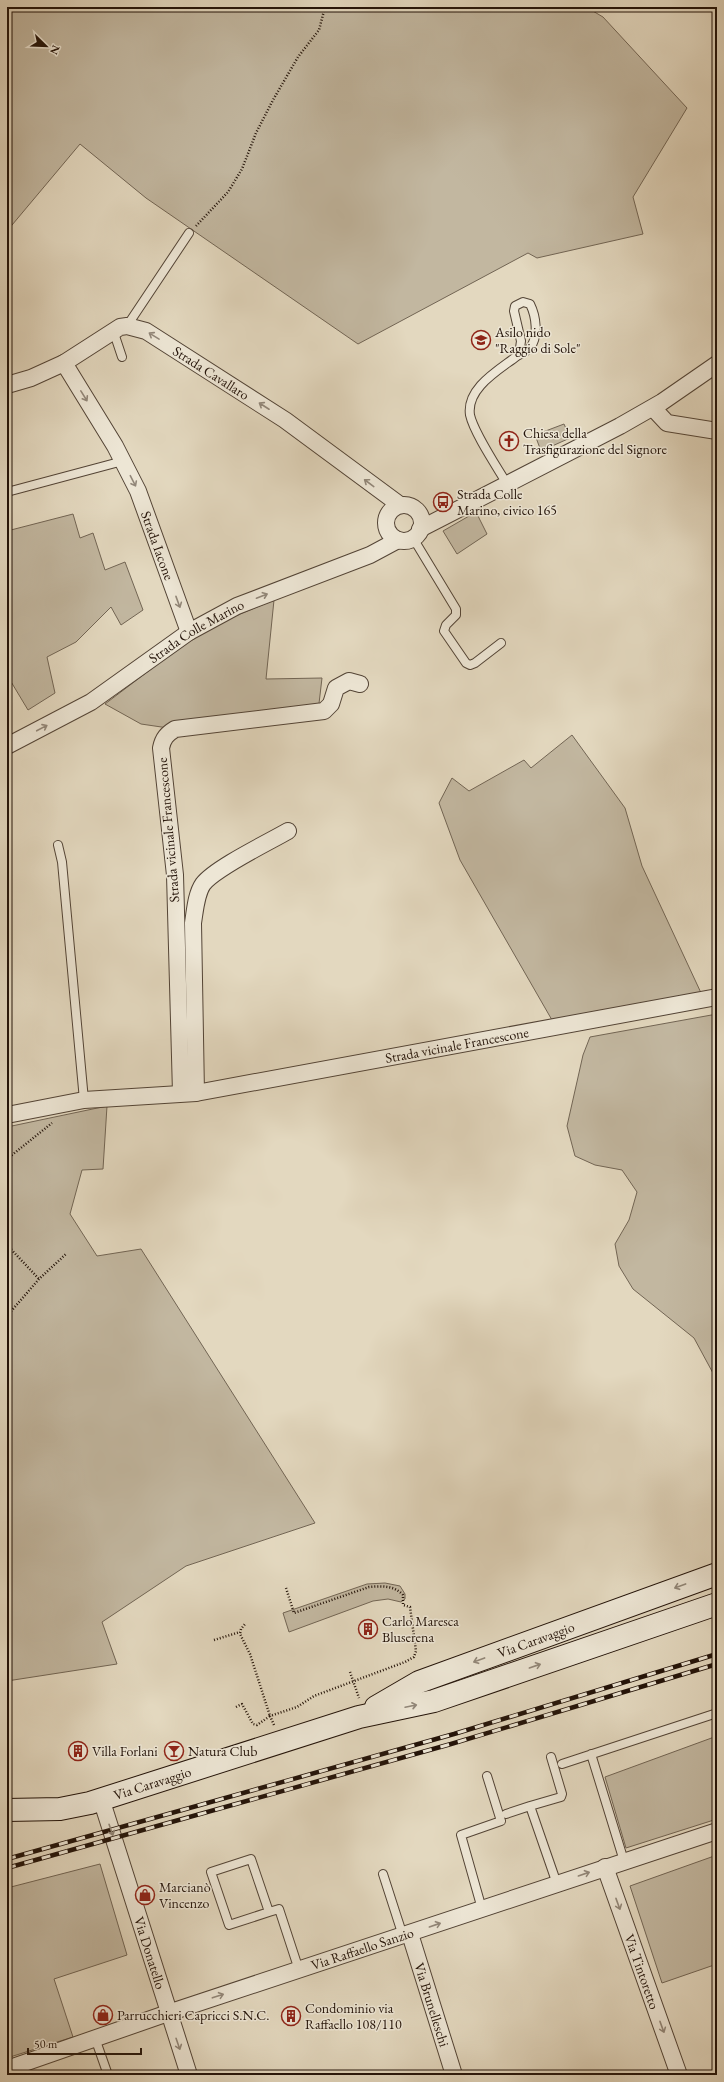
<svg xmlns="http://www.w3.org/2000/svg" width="724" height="2082" font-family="'EB Garamond',serif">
  <rect width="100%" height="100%" fill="#e3d8bf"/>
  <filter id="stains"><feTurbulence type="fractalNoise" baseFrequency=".005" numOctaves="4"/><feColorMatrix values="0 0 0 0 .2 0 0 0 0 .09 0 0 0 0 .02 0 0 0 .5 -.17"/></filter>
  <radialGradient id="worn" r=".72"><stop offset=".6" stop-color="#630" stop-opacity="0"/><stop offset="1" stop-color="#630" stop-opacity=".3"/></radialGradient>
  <path fill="#c2b7a0" stroke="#726554" d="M7 7H586L603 17 687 108 633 197 643 234 537 258 528 253 358 344 146 198 80 144 7 231Z
    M564 424 570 438 541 451 535 435Z
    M476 512 487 534 457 554 443 531Z
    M73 514 80 538 93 533 105 570 125 562 143 610 121 625 111 607 76 642 47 657 55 693 28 710 7 675V531Z
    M274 600 266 679 322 678 318 712 175 729 141 724 105 704 184 644 228 619Z
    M572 735 625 808 642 866 702 995 556 1027 460 860 439 803 452 778 469 791 524 760 531 768Z
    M717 1014V1388L714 1375 694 1338 633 1289 619 1266 615 1244 629 1220 637 1192 622 1170 595 1165 575 1156 567 1126 583 1055 590 1037Z
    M107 1106 103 1169 82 1170 70 1214 97 1256 141 1249 315 1523 186 1566 102 1622 117 1664 7 1681V1127Z
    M385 1583 400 1586 405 1594V1599L401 1602 388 1599 373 1601 289 1632 283 1613 367 1584Z
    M717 1736V1819L626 1848 605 1777Z
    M717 1855V1964L662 1983 630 1886Z
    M100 1864 127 1955 54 1979 73 2037 7 2058V1888Z"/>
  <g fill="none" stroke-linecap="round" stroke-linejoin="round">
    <g stroke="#534436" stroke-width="10">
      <path id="lane" d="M127 326 189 233
        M113 330 122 357
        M507 484C497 467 474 433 470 415 466 388 499 370 517 356 521 354 527 351 530 348 539 336 536 316 530 304L523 302 515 306 514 311 521 341 519 355
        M7 492 123 461
        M413 538 456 609V615L446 625 444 631 466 663 470 665 475 663 501 643
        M58 845 62 862 84 1100
        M591 1754 624 1861
        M562 1764 717 1713
        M530 1806 561 1797 562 1794 551 1757
        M506 1814 530 1806 557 1884
        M383 1874 403 1936
        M482 1909 461 1835 501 1821 487 1776
        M269 1912 229 1925 211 1872 251 1859 269 1912 279 1909 299 1970
        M95 2038 108 2075"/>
    </g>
    <g stroke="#534436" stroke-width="18">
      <g id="street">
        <path id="s1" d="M64 363 115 446 138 491 189 632"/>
        <path id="s2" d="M7 385 31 378 64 363 120 327 127 326 146 331 285 420 400 505"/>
        <path d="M653 408 667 423 717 431"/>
        <circle cx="404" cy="523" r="18"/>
        <path d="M420 529 620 426 662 402 717 364"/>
        <path id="s3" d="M7 746 91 702 189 632 237 606 370 555 398 540"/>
        <path d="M181 1093 175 875 161 748C163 738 167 734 175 729L324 711 331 704 336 688 349 681 360 684"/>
        <path d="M196 1093 193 923C195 911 196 894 203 884 215 868 269 842 288 831"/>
        <path id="s4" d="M7 1115 84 1100 196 1093 717 997"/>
        <path id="s5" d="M105 1798 104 1808 189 2075"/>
        <path id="s6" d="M605 1867 679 2075"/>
        <path id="s7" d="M410 1934 454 2075"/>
        <path id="s8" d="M7 2069 168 2013 717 1831"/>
      </g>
    </g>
    <g stroke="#231309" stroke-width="24">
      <g id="secondary">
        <path id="s9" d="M376 1707 419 1682 717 1574"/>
        <path id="s10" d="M7 1810 60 1809 90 1803 359 1717 434 1701 717 1604"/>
      </g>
    </g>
    <path stroke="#231309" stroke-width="2.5" stroke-dasharray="1 2" stroke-linecap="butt" d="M196 226 228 192 242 169 256 133 273 100 298 57 319 30 325 7
      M7 1159 52 1123
      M7 1245 39 1279
      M7 1316 39 1279 66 1254
      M214 1640 240 1632
      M350 1672 359 1698
      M236 1707 242 1704 253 1724 257 1725 270 1716 250 1654 240 1634 241 1629 245 1624
      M274 1725 270 1716 297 1707 314 1696 405 1662 414 1657 416 1651 410 1607 403 1605V1595C394 1585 381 1586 369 1587L294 1613 286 1588"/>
    <use href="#lane" stroke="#ede6d5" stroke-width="8"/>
    <use href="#street" stroke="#ede6d5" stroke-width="16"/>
    <use href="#secondary" stroke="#ede6d5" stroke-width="22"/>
    <g stroke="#231309" stroke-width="4.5">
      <path id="rail" d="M7 1859 454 1734 717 1654
        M7 1868 451 1744 717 1664"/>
    </g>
    <use href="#rail" stroke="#ede6d5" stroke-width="3" stroke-dasharray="9" stroke-linecap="butt"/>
  </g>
  <defs><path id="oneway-shaft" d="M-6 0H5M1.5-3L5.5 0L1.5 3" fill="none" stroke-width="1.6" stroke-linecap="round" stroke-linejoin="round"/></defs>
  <g stroke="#928779">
    <use href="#oneway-shaft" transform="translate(154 336) rotate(-148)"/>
    <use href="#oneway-shaft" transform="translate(84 396) rotate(58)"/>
    <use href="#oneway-shaft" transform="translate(264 406) rotate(-147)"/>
    <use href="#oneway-shaft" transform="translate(133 481) rotate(63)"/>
    <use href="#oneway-shaft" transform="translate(369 483) rotate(-143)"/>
    <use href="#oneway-shaft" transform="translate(262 596) rotate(-21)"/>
    <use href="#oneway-shaft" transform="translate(178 602) rotate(70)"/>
    <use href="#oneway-shaft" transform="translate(42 728) rotate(-28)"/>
    <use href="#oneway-shaft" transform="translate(680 1586) rotate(160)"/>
    <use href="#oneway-shaft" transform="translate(479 1660) rotate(160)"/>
    <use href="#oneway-shaft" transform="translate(535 1666) rotate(-19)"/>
    <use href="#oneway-shaft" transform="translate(411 1706) rotate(-12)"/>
    <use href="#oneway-shaft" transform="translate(111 1830) rotate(71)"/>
    <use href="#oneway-shaft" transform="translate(584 1874) rotate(-19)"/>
    <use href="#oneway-shaft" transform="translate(618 1904) rotate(70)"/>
    <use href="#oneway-shaft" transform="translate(435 1925) rotate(-19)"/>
    <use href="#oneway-shaft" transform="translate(218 1996) rotate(-18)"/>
    <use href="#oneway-shaft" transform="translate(662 2027) rotate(70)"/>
    <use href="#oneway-shaft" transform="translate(178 2044) rotate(71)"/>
  </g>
  <defs>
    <g id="school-ring" transform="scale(1)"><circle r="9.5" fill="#ede6d5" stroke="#8f2418" stroke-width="1.5"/><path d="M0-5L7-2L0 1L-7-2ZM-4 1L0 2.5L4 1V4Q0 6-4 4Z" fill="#8f2418"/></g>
    <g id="church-ring" transform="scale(1)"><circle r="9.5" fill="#ede6d5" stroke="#8f2418" stroke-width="1.5"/><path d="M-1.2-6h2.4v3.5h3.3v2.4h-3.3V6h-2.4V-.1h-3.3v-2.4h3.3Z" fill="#8f2418"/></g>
    <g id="bus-ring" transform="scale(1)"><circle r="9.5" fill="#ede6d5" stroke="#8f2418" stroke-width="1.5"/><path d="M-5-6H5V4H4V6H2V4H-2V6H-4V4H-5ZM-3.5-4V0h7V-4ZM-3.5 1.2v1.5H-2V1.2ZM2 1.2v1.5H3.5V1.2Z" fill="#8f2418"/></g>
    <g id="building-ring" transform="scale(1)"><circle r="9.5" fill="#ede6d5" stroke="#8f2418" stroke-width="1.5"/><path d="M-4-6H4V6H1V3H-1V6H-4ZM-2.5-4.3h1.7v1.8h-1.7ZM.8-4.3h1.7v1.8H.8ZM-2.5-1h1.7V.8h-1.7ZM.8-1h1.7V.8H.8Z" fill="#8f2418"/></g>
    <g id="bar-ring" transform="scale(1)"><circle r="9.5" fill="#ede6d5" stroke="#8f2418" stroke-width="1.5"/><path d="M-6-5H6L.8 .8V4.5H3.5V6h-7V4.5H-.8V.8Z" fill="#8f2418"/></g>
    <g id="shop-ring" transform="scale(1)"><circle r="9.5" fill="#ede6d5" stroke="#8f2418" stroke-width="1.5"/><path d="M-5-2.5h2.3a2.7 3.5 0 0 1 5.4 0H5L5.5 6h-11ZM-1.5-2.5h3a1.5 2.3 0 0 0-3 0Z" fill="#8f2418"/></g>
  </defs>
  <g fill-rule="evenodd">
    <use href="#school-ring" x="481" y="340"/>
    <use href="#church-ring" x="509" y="441"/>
    <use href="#bus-ring" x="443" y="502"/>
    <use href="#building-ring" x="368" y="1629"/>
    <use href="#building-ring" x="78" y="1751"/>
    <use href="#bar-ring" x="174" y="1751"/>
    <use href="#shop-ring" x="145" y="1895"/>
    <use href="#shop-ring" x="103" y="2015"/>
    <use href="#building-ring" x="291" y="2016"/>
  </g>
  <g text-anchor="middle" stroke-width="3" stroke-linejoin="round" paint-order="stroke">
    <g font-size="14" fill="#231309" stroke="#ede6d5" text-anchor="start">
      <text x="495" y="337">Asilo nido<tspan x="495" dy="16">"Raggio di Sole"</tspan></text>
      <text x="523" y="438">Chiesa della<tspan x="523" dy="16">Trasfigurazione del Signore</tspan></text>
      <text x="457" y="499">Strada Colle<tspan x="457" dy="16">Marino, civico 165</tspan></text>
      <text x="382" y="1626">Carlo Maresca<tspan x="382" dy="16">Bluserena</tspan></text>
      <text x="92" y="1756">Villa Forlani</text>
      <text x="188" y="1756">Natura Club</text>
      <text x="159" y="1892">Marcianò<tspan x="159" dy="16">Vincenzo</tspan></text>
      <text x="305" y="2013">Condominio via<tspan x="305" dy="16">Raffaello 108/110</tspan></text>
      <text x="117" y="2020">Parrucchieri Capricci S.N.C.</text>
    </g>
    <g font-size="14" fill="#231309" stroke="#ede6d5">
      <text dy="5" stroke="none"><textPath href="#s2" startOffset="232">Strada Cavallaro</textPath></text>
      <text dy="5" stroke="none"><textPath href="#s1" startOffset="206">Strada Iacone</textPath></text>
      <text dy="5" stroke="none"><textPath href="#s3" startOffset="222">Strada Colle Marino</textPath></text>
      <text transform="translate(168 830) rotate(-95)" y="5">Strada vicinale Francescone</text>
      <text dy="5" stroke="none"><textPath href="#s4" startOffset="456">Strada vicinale Francescone</textPath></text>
      <text dy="5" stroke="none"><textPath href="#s9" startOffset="174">Via Caravaggio</textPath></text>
      <text dy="5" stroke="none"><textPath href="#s10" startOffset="149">Via Caravaggio</textPath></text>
      <text dy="5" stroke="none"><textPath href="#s8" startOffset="375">Via Raffaello Sanzio</textPath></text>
      <text dy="5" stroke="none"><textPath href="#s5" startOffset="162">Via Donatello</textPath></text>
      <text dy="5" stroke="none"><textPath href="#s6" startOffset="111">Via Tintoretto</textPath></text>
      <text dy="5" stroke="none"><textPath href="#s7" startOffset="74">Via Brunelleschi</textPath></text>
    </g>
  </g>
  <rect width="724" height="2082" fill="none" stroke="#e3d8bf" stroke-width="24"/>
  <rect x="8" y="8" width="708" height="2066" fill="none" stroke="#231309" stroke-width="2"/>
  <rect x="12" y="12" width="700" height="2058" fill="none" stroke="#231309"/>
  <g transform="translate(46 46) rotate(113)" stroke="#ede6d5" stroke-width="3" paint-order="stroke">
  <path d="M0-3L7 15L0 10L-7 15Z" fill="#231309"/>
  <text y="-6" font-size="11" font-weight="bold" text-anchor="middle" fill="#231309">N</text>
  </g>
  <path d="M28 2048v6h113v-6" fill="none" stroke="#231309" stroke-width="2"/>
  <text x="34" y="2048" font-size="12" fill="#231309" stroke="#ede6d5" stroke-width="3" paint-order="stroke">50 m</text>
  <rect width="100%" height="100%" filter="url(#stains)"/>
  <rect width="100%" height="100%" fill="url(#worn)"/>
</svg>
